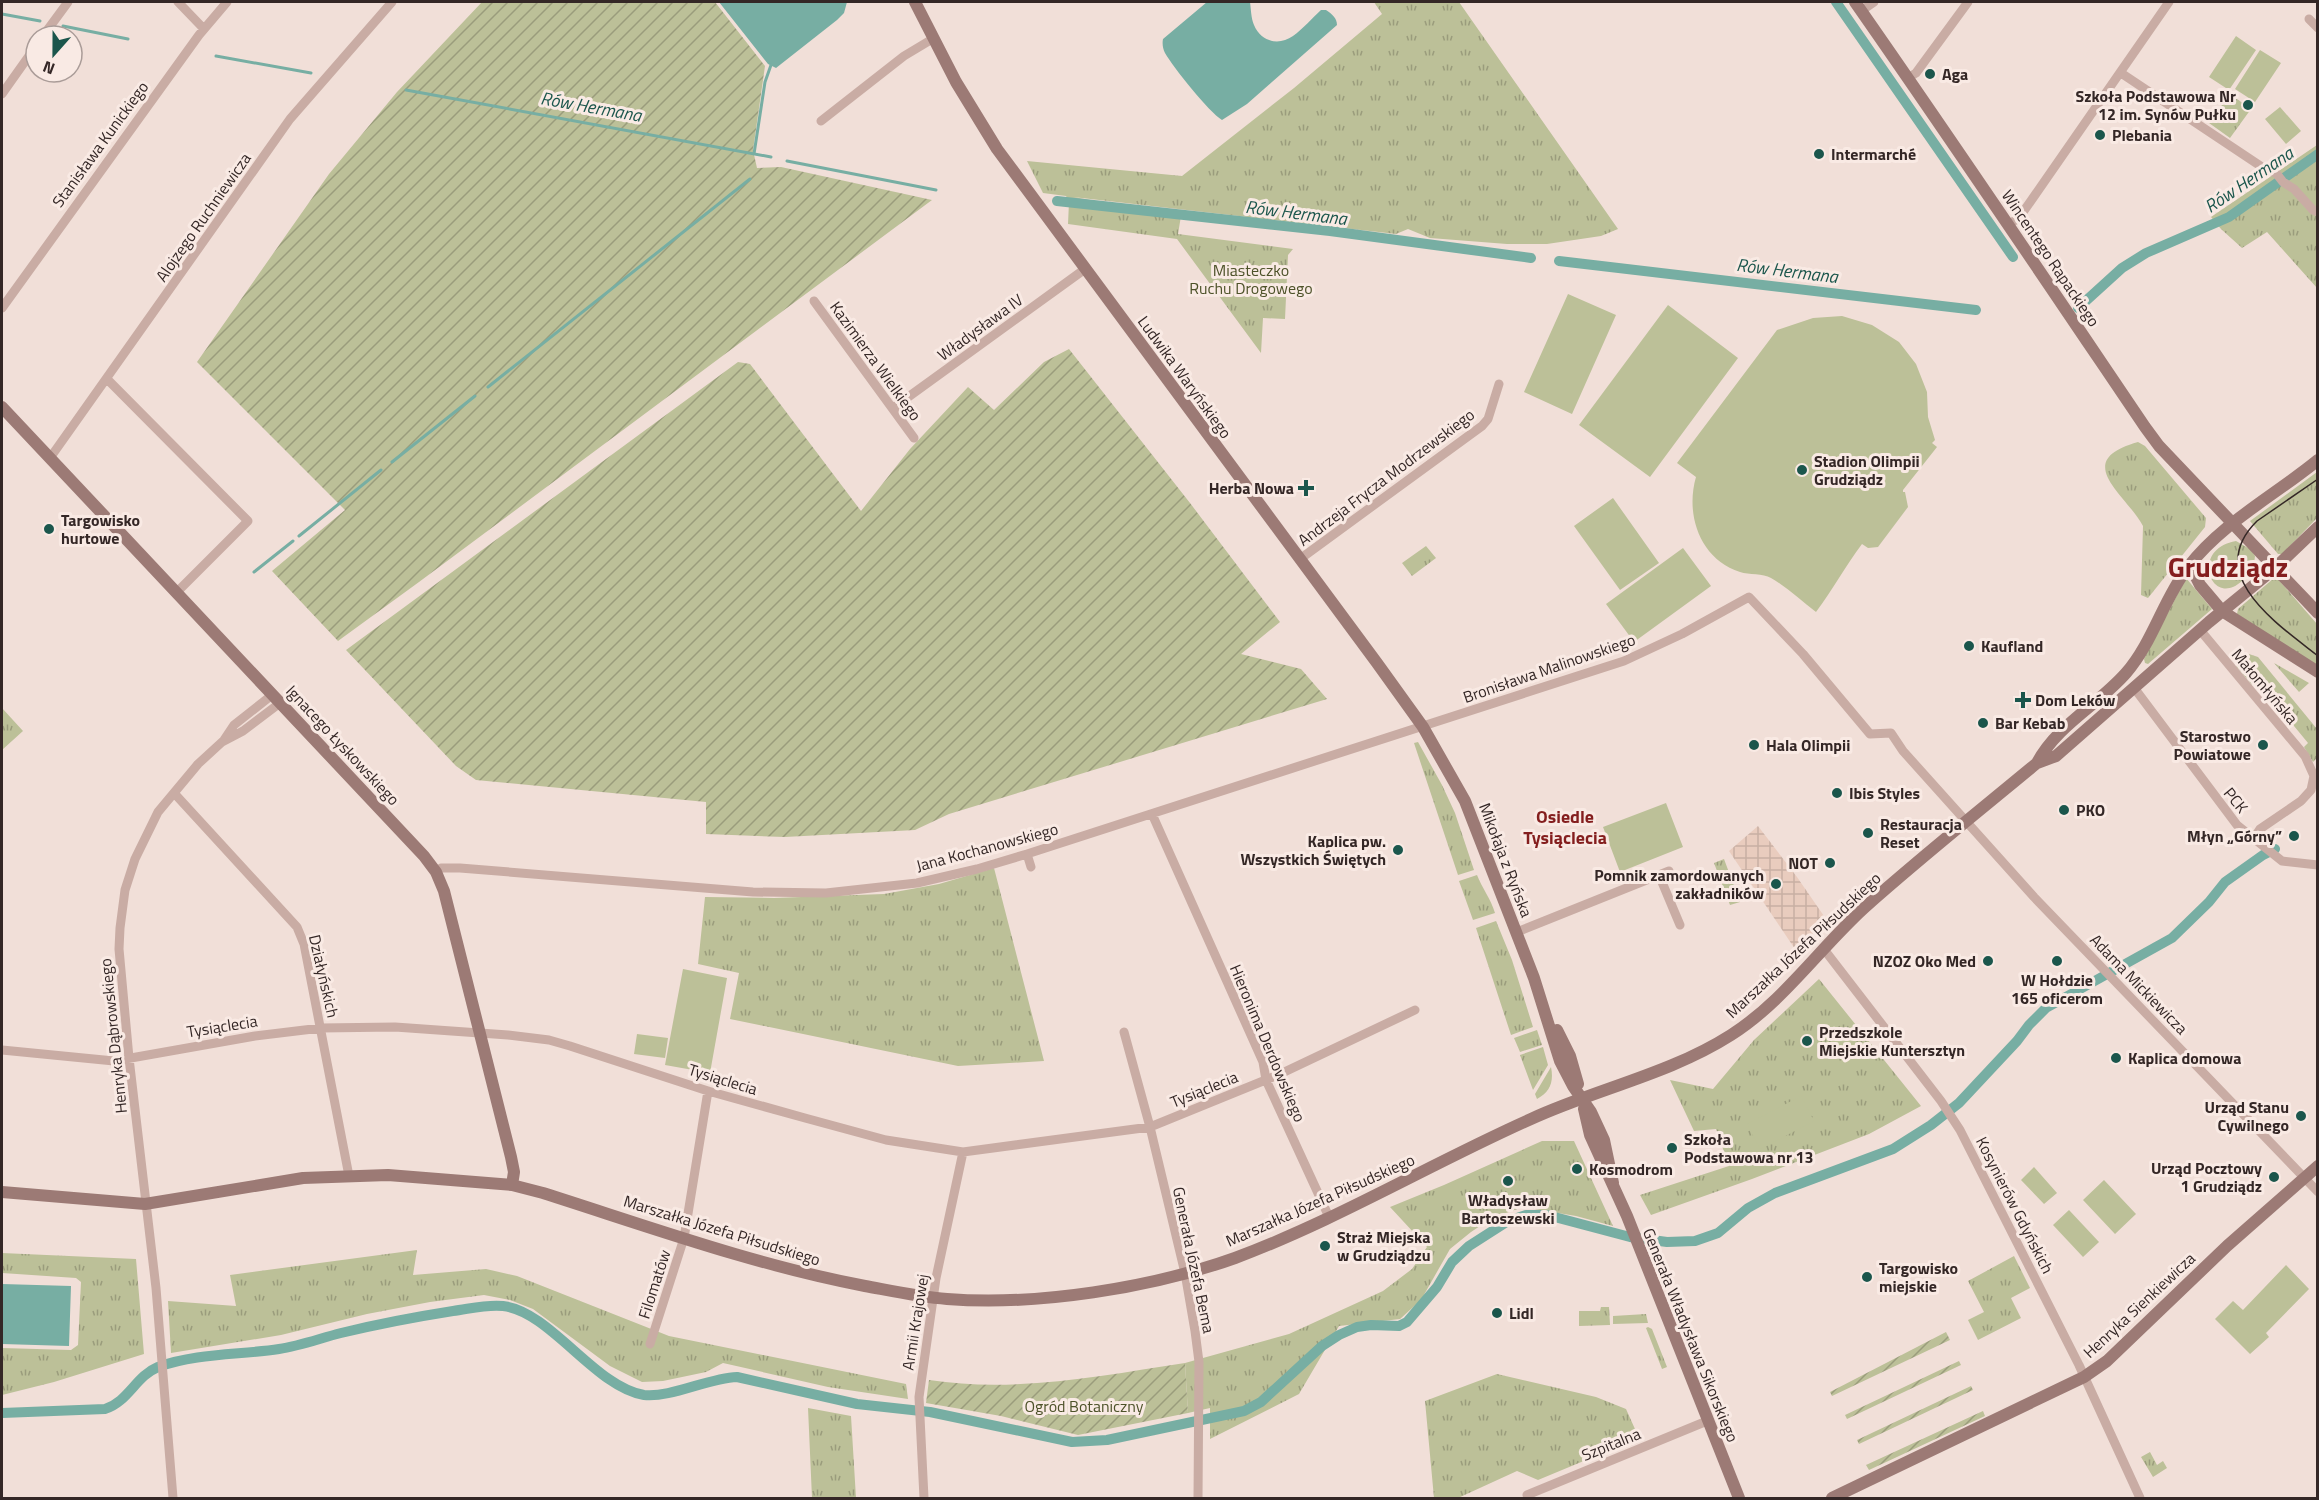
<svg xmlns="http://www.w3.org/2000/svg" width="2319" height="1500" font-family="'Titillium Web',sans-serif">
  <defs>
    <pattern id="grass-tufts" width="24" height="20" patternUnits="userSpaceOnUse" patternTransform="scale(1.5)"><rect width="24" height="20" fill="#bcc098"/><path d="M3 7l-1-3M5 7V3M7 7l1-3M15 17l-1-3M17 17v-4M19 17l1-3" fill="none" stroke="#9a9c7c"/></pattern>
    <pattern id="garden-furrows" width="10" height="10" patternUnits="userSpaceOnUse" patternTransform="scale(1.5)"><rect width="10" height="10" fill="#bcc098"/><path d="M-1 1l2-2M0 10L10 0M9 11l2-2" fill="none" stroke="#9a9c7c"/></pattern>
    <pattern id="plaza-grid" width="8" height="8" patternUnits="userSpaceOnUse" patternTransform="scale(1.5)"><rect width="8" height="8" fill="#e9ccbe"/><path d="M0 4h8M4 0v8" fill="none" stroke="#c8afa3"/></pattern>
  </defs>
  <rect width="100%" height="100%" fill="#f1dfd8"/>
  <path fill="url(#grass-tufts)" d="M1374 2H1459L1618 229 1601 236 1547 244H1507L1430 238 1408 229 1396 234 1073 197 1181 216 1178 234 1293 249 1288 255 1285 319 1263 318 1261 353 1177 239 1068 224 1069 202 1066 196 1043 193 1027 161 1182 176 1294 88 1382 14Z
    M2230 94 2251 109 2230 138 2209 123Z
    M2317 145 2318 287 2317 288 2267 232 2242 248 2221 229 2211 217Z
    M2138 442 2145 446 2206 518 2205 527 2148 598 2141 595 2143 526C2126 494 2070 461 2138 442Z
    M2317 472V518L2282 554H2278L2250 521Z
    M2236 541 2250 549 2255 556C2254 567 2251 573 2242 581 2211 609 2189 549 2236 541Z
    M1426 546 1436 558 1412 576 1402 563Z
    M2186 578 2212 609 2148 664 2145 663 2144 659Z
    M2274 578H2277L2317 624V666L2237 614 2238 609Z
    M2249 654 2258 657 2317 729V758L2313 762 2304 747 2308 743 2257 681 2252 685 2236 666Z
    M2274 663 2309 683 2299 692Z
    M2 708 23 731 2 750Z
    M1418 742 1442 785 1455 813 1474 870 1458 875 1414 743Z
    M1724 859 1740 902 1730 905 1714 863Z
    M994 868 1044 1061 958 1066 730 1019 739 973 698 964 705 897 774 898 884 894 939 884Z
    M1477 875C1482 888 1491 899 1495 913L1473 920 1459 881Z
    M1496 921 1512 960 1533 1027 1511 1035 1476 928Z
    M1819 979 1921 1106 1869 1134 1752 1179 1651 1215 1640 1195 1729 1166 1716 1129 1694 1131 1670 1080 1713 1089 1754 1040Z
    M1537 1030 1542 1045 1520 1052 1514 1038Z
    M1543 1047 1548 1065 1533 1090 1520 1055Z
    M1551 1067C1554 1082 1550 1092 1537 1099L1535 1094Z
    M1542 1141H1574L1613 1226 1576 1216 1523 1207 1492 1218 1471 1232 1450 1249 1421 1300 1400 1319 1339 1326 1299 1394 1210 1439V1408L1188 1413 1185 1363 1289 1334 1383 1291 1412 1269 1427 1247 1390 1207 1444 1185Z
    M417 1250 413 1275 486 1269 517 1276 669 1336 906 1384 908 1399 828 1387 723 1363 706 1372 663 1381 642 1382 610 1366 533 1309 510 1300 484 1295 430 1302 367 1314 281 1335 171 1353 168 1301 236 1306 230 1275Z
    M2 1253 136 1259 144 1354 54 1382 2 1395V1348L71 1350 78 1345 81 1282 76 1278 2 1273Z
    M2014 1256 2030 1288 2011 1298 2021 1318 1978 1340 1968 1320 1984 1312 1968 1281Z
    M1601 1307H1609L1610 1325 1579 1326V1311H1600Z
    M1646 1314 1648 1323 1613 1324V1316Z
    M1648 1327 1652 1329 1667 1367 1662 1369 1646 1328Z
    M1497 1374 1596 1397 1626 1409 1639 1438 1538 1480 1517 1471 1458 1498H1434L1425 1401Z
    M808 1408 851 1416 856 1498H812Z
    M2150 1452 2157 1465 2163 1461 2167 1468 2153 1477 2141 1457Z"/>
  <path fill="url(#garden-furrows)" d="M482 2H715L765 66 753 150 757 168 781 167 932 200 419 582 338 641 272 571 345 510 197 362 329 174 397 92Z
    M1069 349 1190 503 1280 622 1241 654 1301 669 1327 699 949 814 915 830 785 837 706 834V802L476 780 456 766 346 650 738 362 750 364 861 511 910 449 968 387 994 410 1044 362Z
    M1946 1332 1950 1340 1832 1396 1830 1392Z
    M1959 1361 1961 1365 1847 1419 1845 1415Z
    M1185 1363 1188 1413 1078 1435 1001 1416 926 1403 929 1380C1015 1393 1100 1376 1185 1363Z
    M1971 1386 1973 1390 1859 1444 1857 1440Z
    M1983 1411 1985 1416 1869 1470 1866 1465Z"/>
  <path fill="#bcc098" d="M2236 36 2256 50 2229 90 2209 77Z
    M2260 50 2281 63 2255 102 2235 89Z
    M2280 107 2301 131 2286 144 2265 119Z
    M1568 294 1616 315 1572 414 1524 392Z
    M1668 305 1738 358 1650 477 1579 425Z
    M1842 316 1872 325 1899 342 1916 364 1927 392 1928 417 1935 440 1932 443 1937 447 1903 490V492H1905L1908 507 1878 547 1868 548 1862 544C1845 567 1833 589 1816 612 1801 601 1787 587 1771 578 1763 573 1749 575 1740 572 1700 559 1685 515 1696 477L1677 463 1777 330 1813 318Z
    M1613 498 1659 563 1620 590 1574 526Z
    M1683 548 1711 586 1634 642 1606 604Z
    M1666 803 1683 847 1620 872 1603 827Z
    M683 969 727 978 710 1073 665 1065Z
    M637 1034 668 1038 665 1058 634 1054Z
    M1801 1096 1814 1121 1760 1149 1747 1124Z
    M2034 1167 2057 1193 2044 1204 2021 1180Z
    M2104 1180 2136 1214 2115 1234 2083 1200Z
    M2069 1210 2099 1242 2083 1257 2053 1225Z
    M2286 1265 2309 1289 2266 1333 2269 1337 2250 1354 2215 1319 2233 1301 2243 1310Z"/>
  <path fill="url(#plaza-grid)" d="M1758 826 1797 877 1826 919 1797 952 1729 851Z"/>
  <path fill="#77aea3" d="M719 2H847L844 13 837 20 776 68 768 64Z
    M1207 2H1250C1251 9 1251 18 1254 25 1261 42 1279 46 1293 36 1303 29 1312 18 1321 10H1326C1332 14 1337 18 1337 25L1247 104 1222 120C1209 112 1173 67 1165 53 1163 49 1162 44 1163 39Z
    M2 1284 71 1286 69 1346 2 1344Z"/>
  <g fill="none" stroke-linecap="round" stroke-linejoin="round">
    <path stroke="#77aea3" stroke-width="3" d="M2 14 40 21
      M63 26 128 39
      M216 56 311 73
      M406 90 771 157
      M754 154 765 82 771 65
      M787 161 936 190
      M488 387 750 179
      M392 462 475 396
      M299 536 381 470
      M254 572 293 541"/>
    <path stroke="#77aea3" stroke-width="10" d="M1836 2 2013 257
      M1057 201 1330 231 1531 258
      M1559 261 1976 310
      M2078 308 2122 268 2146 253 2229 217 2318 154
      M2 1413 105 1409C128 1402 136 1376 158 1367 196 1353 240 1355 279 1349 300 1346 321 1338 341 1333 378 1324 415 1317 453 1311 469 1309 487 1304 503 1306 550 1311 595 1387 644 1395 671 1398 708 1378 737 1377L857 1404 930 1412 1072 1442 1107 1440 1244 1411 1261 1402 1322 1346 1339 1335 1357 1327 1371 1325 1399 1326 1407 1322 1437 1287 1452 1262 1469 1246 1508 1221 1526 1215H1547L1630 1237 1667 1242 1695 1241 1718 1233 1748 1208 1775 1193 1893 1149 1931 1125 1959 1103 2017 1041 2029 1025 2046 1008 2172 938 2209 902 2225 882 2263 855 2275 849"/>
    <path stroke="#c9aca4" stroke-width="9" d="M178 2 204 29
      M1861 11 1874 2
      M2309 19 2318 28
      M43 36 68 2
      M2121 73 2268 171 2276 173 2283 182 2294 189 2313 210 2318 212
      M1908 78 1916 73 1968 2
      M2 94 36 46
      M821 121 904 56 934 38
      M2009 224 2019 218 2169 2
      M814 301 914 438
      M2 308 199 35 227 2
      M107 379 248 521 176 593
      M893 408 1085 269
      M50 458 290 119 392 2
      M1300 559 1482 426 1488 419 1499 384
      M2200 630 2305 756 2314 776 2311 790 2301 801 2260 829 2253 840
      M2135 689 2237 825 2282 861 2318 865
      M224 740 234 725 272 695
      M174 793 297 927 304 944 349 1176
      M1152 814 1263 1062 1266 1080 1329 1217
      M1027 854 1031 867
      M436 872 441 868H460L753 892 826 893 917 883 977 869 1027 854 1624 661 1682 634 1749 597 1803 654 1870 734 1891 733 1903 751 2034 897 2318 1192
      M1659 875 1680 925
      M1517 932 1669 871
      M1823 948 1941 1101 1960 1130 2079 1365 2140 1498
      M1124 1032 1150 1127 1185 1273 1195 1331 1199 1362 1198 1498
      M2 1050 114 1061 255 1036 321 1028 395 1027 508 1035 549 1040 570 1046 708 1091 805 1118 886 1140 963 1152 1150 1127 1278 1075 1415 1010
      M650 1344 684 1238 708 1091
      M1527 1495 1707 1421
      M173 1498 156 1288 129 1058 119 949 120 928 125 890 135 859 158 812 198 764 222 742 243 731 280 703
      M924 1498 919 1397 936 1278 963 1152"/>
    <path stroke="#9c7a75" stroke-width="12" d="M915 2 956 82 997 149 1377 663 1423 727 1465 801 1534 978 1560 1061 1573 1086 1591 1112 1604 1140 1613 1183
      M1855 2C1953 142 2049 285 2145 427L2159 446 2318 613
      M2 407 424 856 436 872 444 891 511 1157 514 1172 512 1185
      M2190 565 2200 585 2222 611 2318 672
      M2037 763C2057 725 2098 705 2126 673 2153 642 2163 600 2188 567 2223 522 2274 496 2318 460
      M1557 1030 1570 1056 1578 1084
      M1584 1109 1590 1135 1627 1216 1739 1498
      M2 1192 145 1204 303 1178 388 1175 512 1185 543 1193C650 1227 755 1265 865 1286 892 1291 919 1297 947 1299 1037 1306 1151 1288 1235 1258 1337 1220 1432 1163 1531 1119 1596 1089 1670 1074 1731 1035 1783 1002 1819 949 1864 908 1920 858 1979 811 2037 763L2056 756 2209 622 2275 568 2318 527
      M1832 1498 2084 1377 2107 1361 2227 1246 2318 1166"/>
    <path stroke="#342726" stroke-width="1.5" d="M2318 479 2257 521C2202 575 2279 625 2318 656"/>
  </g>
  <g fill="#1b564c" stroke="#f9eae4" stroke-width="2">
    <circle cx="1930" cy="74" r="6"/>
    <circle cx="2248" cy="105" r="6"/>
    <circle cx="2100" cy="135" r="6"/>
    <circle cx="1819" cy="154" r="6"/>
    <circle cx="1802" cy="470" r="6"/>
    <path d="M1303 479h6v6h6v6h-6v6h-6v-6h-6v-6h6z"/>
    <circle cx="49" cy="529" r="6"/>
    <circle cx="1969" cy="646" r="6"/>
    <path d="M2020 691h6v6h6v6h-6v6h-6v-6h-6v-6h6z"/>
    <circle cx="1983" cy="723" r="6"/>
    <circle cx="1754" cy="745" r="6"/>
    <circle cx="2263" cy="745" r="6"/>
    <circle cx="1837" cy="793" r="6"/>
    <circle cx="2064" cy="810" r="6"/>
    <circle cx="1868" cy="833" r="6"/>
    <circle cx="2294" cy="836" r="6"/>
    <circle cx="1398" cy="850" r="6"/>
    <circle cx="1830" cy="863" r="6"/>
    <circle cx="1776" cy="884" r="6"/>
    <circle cx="1988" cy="961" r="6"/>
    <circle cx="2057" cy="961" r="6"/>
    <circle cx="1807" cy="1041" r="6"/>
    <circle cx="2116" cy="1058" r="6"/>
    <circle cx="2301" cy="1116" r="6"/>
    <circle cx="1672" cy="1148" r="6"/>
    <circle cx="1577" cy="1169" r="6"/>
    <circle cx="2274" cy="1177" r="6"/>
    <circle cx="1508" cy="1181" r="6"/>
    <circle cx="1325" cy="1246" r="6"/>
    <circle cx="1867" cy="1277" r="6"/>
    <circle cx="1497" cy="1313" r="6"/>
  </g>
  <g text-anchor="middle" stroke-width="6" stroke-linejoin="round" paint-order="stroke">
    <g font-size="16" font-weight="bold" fill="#342726" stroke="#f9eae4" text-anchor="start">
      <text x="1942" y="80">Aga</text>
      <text x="2236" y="102" text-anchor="end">Szkoła Podstawowa Nr<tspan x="2236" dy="18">12 im. Synów Pułku</tspan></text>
      <text x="2112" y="141">Plebania</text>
      <text x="1831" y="160">Intermarché</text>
      <text x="1814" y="467">Stadion Olimpii<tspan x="1814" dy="18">Grudziądz</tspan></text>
      <text x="1294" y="494" text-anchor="end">Herba Nowa</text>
      <text x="61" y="526">Targowisko<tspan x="61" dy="18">hurtowe</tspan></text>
      <text x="1981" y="652">Kaufland</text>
      <text x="2035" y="706">Dom Leków</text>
      <text x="1995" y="729">Bar Kebab</text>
      <text x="2251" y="742" text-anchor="end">Starostwo<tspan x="2251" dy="18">Powiatowe</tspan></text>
      <text x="1766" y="751">Hala Olimpii</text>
      <text x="1849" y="799">Ibis Styles</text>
      <text x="2076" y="816">PKO</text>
      <text x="1880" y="830">Restauracja<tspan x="1880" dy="18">Reset</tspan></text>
      <text x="2282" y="842" text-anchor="end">Młyn „Górny”</text>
      <text x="1386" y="847" text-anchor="end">Kaplica pw.<tspan x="1386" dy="18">Wszystkich Świętych</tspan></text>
      <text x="1818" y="869" text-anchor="end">NOT</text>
      <text x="1764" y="881" text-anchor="end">Pomnik zamordowanych<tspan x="1764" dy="18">zakładników</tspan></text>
      <text x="1976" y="967" text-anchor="end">NZOZ Oko Med</text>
      <text x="2057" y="986" text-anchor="middle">W Hołdzie<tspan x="2057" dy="18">165 oficerom</tspan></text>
      <text x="1819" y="1038">Przedszkole<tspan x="1819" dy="18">Miejskie Kuntersztyn</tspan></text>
      <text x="2128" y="1064">Kaplica domowa</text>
      <text x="2289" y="1113" text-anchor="end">Urząd Stanu<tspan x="2289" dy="18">Cywilnego</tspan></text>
      <text x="1684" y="1145">Szkoła<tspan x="1684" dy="18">Podstawowa nr 13</tspan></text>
      <text x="2262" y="1174" text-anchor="end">Urząd Pocztowy<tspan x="2262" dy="18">1 Grudziądz</tspan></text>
      <text x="1589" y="1175">Kosmodrom</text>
      <text x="1508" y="1206" text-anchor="middle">Władysław<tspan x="1508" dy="18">Bartoszewski</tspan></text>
      <text x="1337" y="1243">Straż Miejska<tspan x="1337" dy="18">w Grudziądzu</tspan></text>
      <text x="1879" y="1274">Targowisko<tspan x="1879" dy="18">miejskie</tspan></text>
      <text x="1509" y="1319">Lidl</text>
    </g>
    <g font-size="16" fill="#342726" stroke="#f9eae4">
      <text transform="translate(100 144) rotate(-54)" y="6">Stanisława Kunickiego</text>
      <text transform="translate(203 217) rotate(-55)" y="6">Alojzego Ruchniewicza</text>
      <text transform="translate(2051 258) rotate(56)" y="6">Wincentego Rapackiego</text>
      <text transform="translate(980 327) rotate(-36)" y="6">Władysława IV</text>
      <text transform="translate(876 361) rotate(54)" y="6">Kazimierza Wielkiego</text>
      <text transform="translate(1185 377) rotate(54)" y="6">Ludwika Waryńskiego</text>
      <text transform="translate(1386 477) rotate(-37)" y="6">Andrzeja Frycza Modrzewskiego</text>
      <text transform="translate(1549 668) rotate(-19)" y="6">Bronisława Malinowskiego</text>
      <text transform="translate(2265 686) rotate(50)" y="6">Małomłyńska</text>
      <text transform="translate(343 745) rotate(47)" y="6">Ignacego Łyskowskiego</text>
      <text transform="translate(2236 800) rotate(51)" y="6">PCK</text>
      <text transform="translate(987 847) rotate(-15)" y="6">Jana Kochanowskiego</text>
      <text transform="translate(1506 860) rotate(69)" y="6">Mikołaja z Ryńska</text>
      <text transform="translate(1803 945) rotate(-43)" y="6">Marszałka Józefa Piłsudskiego</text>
      <text transform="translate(324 976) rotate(77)" y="6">Działyńskich</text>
      <text transform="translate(2139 984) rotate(46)" y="6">Adama Mickiewicza</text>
      <text transform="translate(222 1026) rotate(-9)" y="6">Tysiąclecia</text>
      <text transform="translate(113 1036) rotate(-96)" y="6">Henryka Dąbrowskiego</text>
      <text transform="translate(1268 1043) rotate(67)" y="6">Hieronima Derdowskiego</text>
      <text transform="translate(723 1079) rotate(17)" y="6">Tysiąclecia</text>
      <text transform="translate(1204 1089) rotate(-22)" y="6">Tysiąclecia</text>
      <text transform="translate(1320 1200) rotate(-24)" y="6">Marszałka Józefa Piłsudskiego</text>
      <text transform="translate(2015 1205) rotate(63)" y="6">Kosynierów Gdyńskich</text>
      <text transform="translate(722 1230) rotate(17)" y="6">Marszałka Józefa Piłsudskiego</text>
      <text transform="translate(1194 1260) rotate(78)" y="6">Generała Józefa Bema</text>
      <text transform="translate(654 1284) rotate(-72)" y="6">Filomatów</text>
      <text transform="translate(2139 1305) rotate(-43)" y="6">Henryka Sienkiewicza</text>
      <text transform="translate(915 1322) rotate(-81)" y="6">Armii Krajowej</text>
      <text transform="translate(1691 1335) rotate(68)" y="6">Generała Władysława Sikorskiego</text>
      <text transform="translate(1611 1444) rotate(-22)" y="6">Szpitalna</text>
    </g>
    <g font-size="16" fill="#4d5229" stroke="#f9eae4">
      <text x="1251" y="276">Miasteczko<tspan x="1251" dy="18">Ruchu Drogowego</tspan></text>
      <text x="1084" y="1412">Ogród Botaniczny</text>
    </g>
    <g font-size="18" font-style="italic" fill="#1b564c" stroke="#f9eae4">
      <text transform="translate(591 107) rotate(10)" y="6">Rów Hermana</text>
      <text transform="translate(2249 180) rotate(-34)" y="6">Rów Hermana</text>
      <text transform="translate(1296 213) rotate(7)" y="6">Rów Hermana</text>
      <text transform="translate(1787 271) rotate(7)" y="6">Rów Hermana</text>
    </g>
    <g font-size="18" font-weight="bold" fill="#841e1e" stroke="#f9eae4">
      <text x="1565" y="823">Osiedle<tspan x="1565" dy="21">Tysiąclecia</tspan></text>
    </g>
    <g font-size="28" font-weight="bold" fill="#841e1e" stroke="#f9eae4">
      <text x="2228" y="577">Grudziądz</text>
    </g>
  </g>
  <rect width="2319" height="1500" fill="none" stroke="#342726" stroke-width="6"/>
  <g transform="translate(54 54) rotate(201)"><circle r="28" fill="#f9eae4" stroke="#aa9c98" stroke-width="1.5"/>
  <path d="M0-4.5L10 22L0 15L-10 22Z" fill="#1b564c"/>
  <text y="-9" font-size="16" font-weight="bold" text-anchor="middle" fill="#342726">N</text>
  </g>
</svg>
